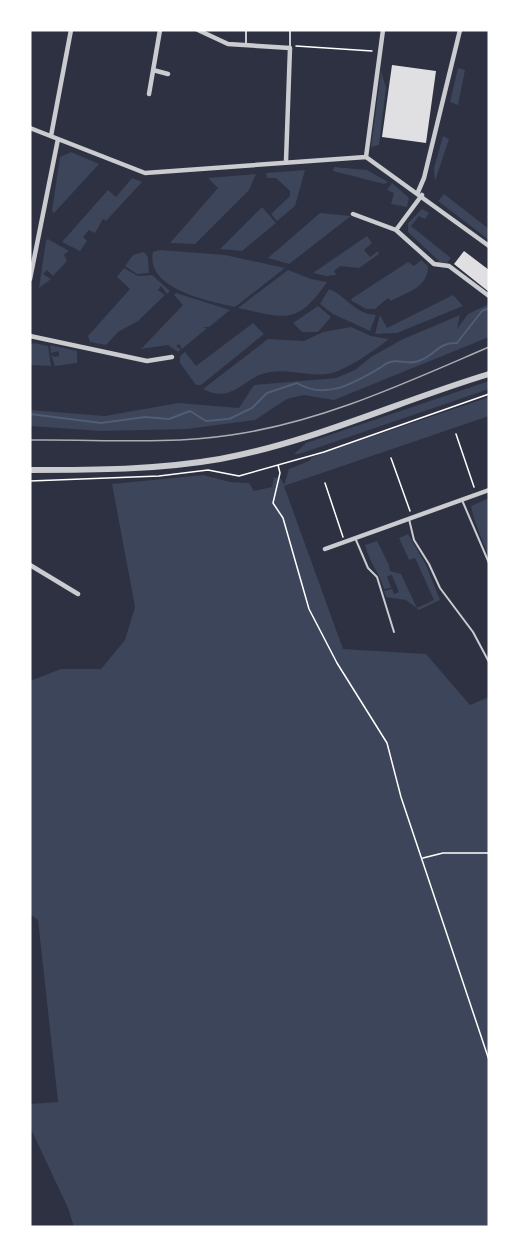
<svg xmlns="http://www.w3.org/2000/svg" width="519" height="1257" font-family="Inter,sans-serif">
  <rect width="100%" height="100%" fill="#2d3142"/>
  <path fill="#3c4559" d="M458 68 465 70 458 105 450 102Z
    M381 71 386 88 379 145 371 147Z
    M443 136 449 139 435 181 434 168Z
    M71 152 99 164 54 213 52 211 60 157Z
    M334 167 367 170 388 182 384 184 333 171Z
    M305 170 295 206 277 221 271 214 290 196V191L276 178H267L266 173Z
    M256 174 249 190 195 244 170 243 218 188 208 178Z
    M132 178 142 182 106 221 103 219 95 233 89 230 83 237 87 241 80 251 62 242 108 190 116 197Z
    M392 183 409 198 407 207 391 204 394 193 387 190Z
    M444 194 489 229V240L438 201Z
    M262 207 276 223 242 251 220 249Z
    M422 209 429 213 425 219 419 216 411 226 451 258 447 263 440 262 408 232V223Z
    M320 213 351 216 289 264 268 258Z
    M367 236 372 243 364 250 370 257 378 251 379 254 359 268 340 266 334 271 336 275 326 276 313 273Z
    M48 239 69 251 64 255 67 261 53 276 47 270 43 274 51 279 39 288 46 241Z
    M160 250 225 255 285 268 235 307C209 301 145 289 153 252Z
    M144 252 148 257 149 273 137 274 125 266 133 255Z
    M421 260 428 266C428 288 407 292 391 301L388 298 375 309H366L352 301 351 299 408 262 414 266Z
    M124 268 138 276 152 275 170 291 167 294 161 286 158 290 165 295 138 321 118 332 106 345 90 342 88 336 130 289 117 277Z
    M288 270 311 279 327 282C297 326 285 318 238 308Z
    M329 289C347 296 354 314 376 315L370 331 333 314 320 304Z
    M176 293 230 310 209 327H204L206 329 182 349 179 344 176 346 181 349 178 352 168 345 141 349 183 305 174 295Z
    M453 295 463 306 397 333 375 334 380 315 387 328Z
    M489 304V337L334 400 304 395 287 399 255 420 187 429 101 431 30 426V410L105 416 178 403 239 408 254 385 336 378 355 370 371 357 401 340 460 315 457 329 468 314Z
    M318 306 331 317 318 332H302L293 323Z
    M253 323 264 334 201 385H196L180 363V356L185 352 196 366Z
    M351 327 371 336 389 339C375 350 355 364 338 371 318 380 292 368 270 372 243 376 234 405 203 389L268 339 304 341 323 332Z
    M34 343 48 346 51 366 30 365V345Z
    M50 345 77 351V363L55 366 51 354 54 357 59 356V351L51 353Z
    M489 381V389L299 454H294L306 443Z
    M489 397V416L284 486 343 649 426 654 470 705 489 697V1227H74L68 1208 30 1127V1104L58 1102 38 920 30 914V681L61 669H101L125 640 135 607 112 484 203 475 230 482 249 483 254 491 272 487 274 477 281 479 284 485 289 469 309 461 312 457Z
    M489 498 488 503 489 559C483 540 475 526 471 506Z
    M408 534 426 565 440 600 419 610 406 600 386 597 384 591 392 589 394 594 399 592 392 575 387 576 391 588 384 589C379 572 370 564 365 545L377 541 389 565 390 571 401 574 417 608 434 600 415 558 409 560 399 538Z"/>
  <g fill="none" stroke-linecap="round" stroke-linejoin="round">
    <path stroke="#4f5d75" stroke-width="2" d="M30 414 101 423 145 417 169 419 190 411 206 421 229 419 252 408 267 393 297 383C325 400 352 384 378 369 382 367 386 363 390 362 402 359 409 366 421 360 436 354 439 342 457 343L482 311 489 308"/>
  </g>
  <path fill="#e0e0e3" d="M392 65 436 71 426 143 382 137Z
    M464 251 489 270V292L454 264Z"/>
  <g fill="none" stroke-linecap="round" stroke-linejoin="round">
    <path stroke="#fff" stroke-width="1.5" d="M296 46 372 51
      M456 434 474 487
      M391 458 410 511
      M278 465 280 473 273 503 283 518 309 609 337 663 387 743 401 797 489 1060
      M30 481 159 476 208 470 239 476 324 452 489 394
      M325 483 343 537
      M423 858 443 853H489"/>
    <path stroke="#caccd0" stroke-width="2" d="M246 30V46
      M290 48V30
      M462 500 489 563
      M409 519 414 540 429 564 440 588 473 632 489 662
      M356 540 368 568 377 577 394 632"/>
    <path stroke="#caccd0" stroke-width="4.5" d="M198 30 228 44 290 48 286 161
      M153 70 168 74
      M149 94 160 30
      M30 128 145 173 366 157 489 246
      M51 136 71 30
      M366 157 383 30
      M418 192 424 178 460 30
      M353 214 396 230 434 264 449 266 489 296
      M396 230 422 195
      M30 279 58 139
      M30 336 147 361 172 357
      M325 549 489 490
      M30 565 78 594"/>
    <path stroke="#caccd0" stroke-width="6" d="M30 470C94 470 157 470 220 459 313 442 399 401 489 374"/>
    <path stroke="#abadb3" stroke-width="1.5" d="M30 440C96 439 165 445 231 435 322 422 405 383 489 347"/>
  </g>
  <rect width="519" height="1257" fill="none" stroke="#ffffff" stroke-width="63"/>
</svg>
